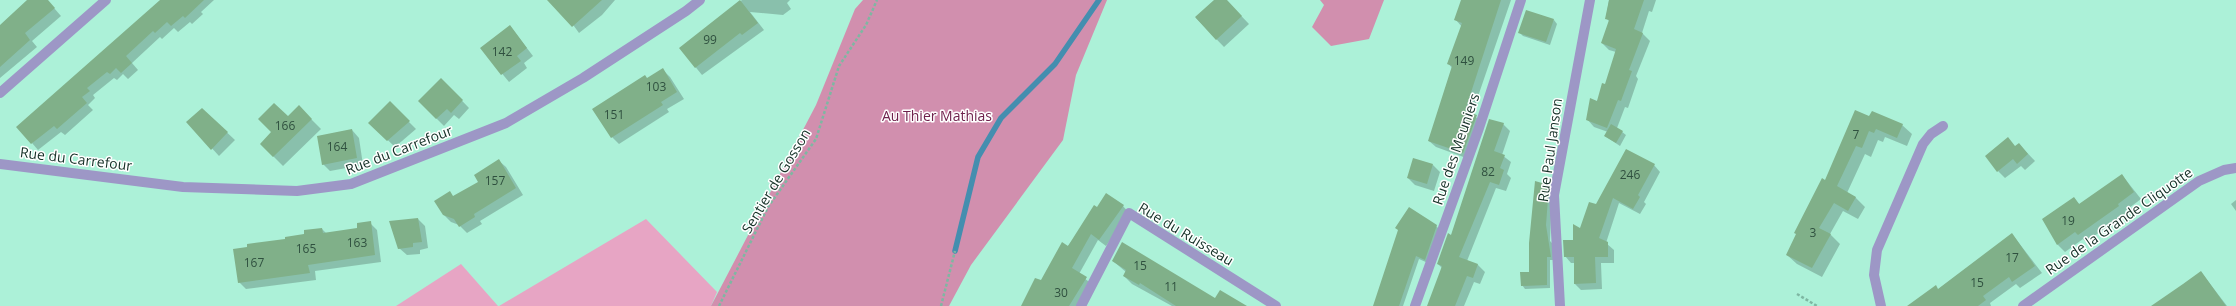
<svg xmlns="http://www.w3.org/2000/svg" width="2236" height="306" font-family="'Open Sans',sans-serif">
  <rect width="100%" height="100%" fill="#acf1d8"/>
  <path fill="#e7a5c4" d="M646 219 717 292 711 306H499Z
    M461 264 498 306H396Z"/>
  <path fill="#d18fae" d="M863 0H1107L1076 75 1063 140 971 265 949 306H711L816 105 855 9Z
    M1320 0H1384L1369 39 1331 46 1312 27 1324 5Z"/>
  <path fill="#0003" d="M28 0H47L61 16 32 41 37 47 0 78V31Z
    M161 0H214L201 12 203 14 192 24 190 22 178 32 174 28 162 39 160 37 132 63 138 70 128 79 123 74 117 80 114 78 93 95 95 98 88 105 93 110 65 135 61 132 38 150 32 143Z
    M555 0H615L602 15 579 33Z
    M742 0H790L787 3 791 9 783 15 750 12 764 30 702 75 680 48Z
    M1215 0H1226L1249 24 1224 47 1196 18Z
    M1462 0H1511L1472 114 1482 122 1469 159 1436 147 1429 141 1452 68 1448 63 1462 27 1456 20Z
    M1609 0H1656L1652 12 1649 11 1642 33 1650 41 1636 76 1638 79 1628 108 1625 107 1617 128 1626 135 1620 146 1605 136 1608 132 1594 127 1587 119 1606 85 1616 52 1609 50 1602 43 1610 22 1606 18Z
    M1554 20 1557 24 1550 45 1523 36 1520 33Z
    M510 26 533 56 524 63 527 68 509 82 481 48Z
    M663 70 670 77 684 99 667 109 669 112 619 144 612 137 594 109Z
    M441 79 469 108 459 119 454 115 444 126 419 101Z
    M390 103 416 129 395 147 370 123Z
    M299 107 321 129 283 166 261 144Z
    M202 109 235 140 219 156 188 122Z
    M1870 117 1902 125 1912 134 1907 146 1885 137 1883 142 1878 140 1871 157 1865 154 1847 193 1855 197 1865 207 1858 219 1843 211 1830 234 1840 244 1822 277 1797 264 1787 255 1825 181Z
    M1503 124 1510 131 1502 155 1511 162 1507 174 1511 178 1506 191 1496 188 1467 261 1478 265 1485 272 1480 284 1474 282 1464 306H1428L1442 268 1438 264Z
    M352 130 359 138 363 165 330 171 323 164Z
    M2019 144 2035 161 2025 170 2021 166 2005 178 1998 171Z
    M498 160 506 167 523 195 480 221 482 224 467 233 459 225 451 222 444 215 454 197 480 182Z
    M1433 165 1440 172 1434 191 1415 185 1408 178Z
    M1654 165 1660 172 1644 202 1646 204 1640 214 1619 203 1606 243 1614 250V263H1601L1602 289 1581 290 1575 284V263H1571L1565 256 1596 205Z
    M2122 175 2141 199 2125 211 2126 213 2086 242 2083 239 2065 252 2058 245 2043 219 2074 198 2080 205Z
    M1548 186 1552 190 1550 241 1553 244 1554 260H1550V288L1525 289 1522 285 1530 273Z
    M2236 200V211L2231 204Z
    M1123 206 1129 213 1106 246 1098 240 1079 274 1093 285 1080 306H1022L1097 208Z
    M418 219 425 226 428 248 420 250V254L407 255 399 248Z
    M370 223 377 230 381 262 315 271 316 280 246 289 239 282 286 240 322 229 327 234 358 229Z
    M1436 226 1440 230 1428 263 1419 259 1403 306H1374Z
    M2012 234 2042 273 2020 288 2016 284 1990 303 1991 306H1916Z
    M1113 261 1215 299 1239 306H1172L1132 284 1124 276 1126 272Z
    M2201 272 2227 306H2153Z"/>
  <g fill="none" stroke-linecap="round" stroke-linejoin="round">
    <path stroke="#448eaf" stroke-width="5.5" d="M955 251 978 157 1001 118 1055 64 1099 0"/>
  </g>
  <path fill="#80b089" d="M27 0H48L55 8 25 33 30 40 0 67V25Z
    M160 0H204L185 18 183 16 171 26 167 22 155 33 153 31 126 56 132 63 121 73 116 68 110 74 107 72 87 88 90 91 82 97 87 103 57 129 54 126 31 144 16 127Z
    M547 0H602L572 27Z
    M740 0 758 23 742 35 740 33 695 68 679 48Z
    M1214 0H1227L1242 16 1216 40 1195 17Z
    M1461 0H1501L1465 111 1477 115 1463 153 1428 141 1452 66 1447 64 1462 23 1454 20Z
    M1609 0H1644L1634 29 1643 33 1629 70 1632 71 1625 90 1621 101 1618 100 1607 128 1586 120 1590 98 1597 101 1602 83 1605 84 1616 49 1601 43 1609 20 1605 19Z
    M1526 10 1554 19 1546 42 1518 33Z
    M510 25 527 48 517 56 521 61 501 75 480 48Z
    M663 68 677 92 661 102 663 105 611 138 592 109 645 75 647 78Z
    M441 78 463 100 451 113 447 109 436 119 418 101Z
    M390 101 410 121 387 141 368 123Z
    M274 103 288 116 299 105 312 119 273 157 260 144 271 132 258 119Z
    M202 108 228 132 211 150 186 122Z
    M1855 110 1869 116 1872 111 1903 124 1897 138 1876 129 1874 133 1869 131 1862 148 1856 146 1837 186 1856 197 1848 211 1834 203 1819 228 1831 234 1812 268 1786 255 1796 234 1794 233 1822 178 1825 180Z
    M1489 119 1504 123 1494 151 1505 155 1500 168 1504 170 1499 185 1490 182 1459 257 1478 264 1473 278 1467 276 1455 306H1427L1442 266 1437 264 1448 233 1451 235Z
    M1611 124 1623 131 1616 143 1604 136Z
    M352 129 357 158 322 165 317 136Z
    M2008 137 2015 146 2019 143 2028 154 2017 164 2013 159 1997 172 1985 156Z
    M1626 149 1655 164 1638 195 1640 197 1633 209 1613 198 1599 238 1608 242V257H1595L1596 283 1574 284V257H1564L1563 240H1573V224L1580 228 1589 202 1596 204Z
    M1413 158 1433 164 1427 184 1407 178Z
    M499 159 516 188 474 214 475 217 459 227 454 219 443 215 434 201 450 191 453 196 478 182 474 175Z
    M2122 174 2134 192 2118 204 2119 206 2078 235 2075 232 2057 245 2042 219 2074 197 2079 204Z
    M1535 181 1549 185 1546 225 1551 257H1547V285L1521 286 1520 272H1529V243Z
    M1106 193 1124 205 1099 240 1091 234 1072 268 1087 277 1069 306H1021L1035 278 1041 280 1062 242 1068 246 1094 205 1097 207Z
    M1409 207 1437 225 1425 260 1416 256 1399 306H1373L1398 230 1395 228Z
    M418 218 422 242 413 243V247L398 249 389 221Z
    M371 221 375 255 308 265 310 273 238 283 233 249 247 247V244L285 239V237L304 234V230L322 228 323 233 357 228V223Z
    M2012 233 2035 266 2012 282 2009 277 1983 296 1986 300 1978 306H1907L1936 285 1938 289Z
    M1122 242 1215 298 1220 290 1247 306H1176L1140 283 1139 285 1123 276 1126 270 1112 261Z
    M2201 271 2226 306H2151L2183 284Z"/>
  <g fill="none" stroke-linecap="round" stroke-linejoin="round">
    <path stroke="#7eb7a2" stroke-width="2.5" stroke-dasharray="3 2" stroke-linecap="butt" d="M1797 294 1817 306
      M719 306 768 207 816 139 839 66 866 25 877 0
      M941 306 955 251"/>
    <path stroke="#9d97c6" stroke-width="10" d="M0 93 106 0
      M0 164 183 187 297 191 351 184 506 123 583 78 686 11 700 0
      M1081 306 1129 213 1276 306
      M1415 306 1479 128 1521 0
      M1560 306 1554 195 1590 0
      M1881 306 1874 275 1877 250 1923 144 1931 134 1943 126
      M2023 306 2199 181 2224 170 2236 168"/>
  </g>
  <g text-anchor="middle" stroke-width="3" stroke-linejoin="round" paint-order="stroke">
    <g font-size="12" fill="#2f503f">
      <text x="710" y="44">99</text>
      <text x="502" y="56">142</text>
      <text x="1464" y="65">149</text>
      <text x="656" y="91">103</text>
      <text x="614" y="119">151</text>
      <text x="285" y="130">166</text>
      <text x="1856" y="139">7</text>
      <text x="337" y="151">164</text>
      <text x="1488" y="176">82</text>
      <text x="1630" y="179">246</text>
      <text x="495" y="185">157</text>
      <text x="2068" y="225">19</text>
      <text x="1813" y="237">3</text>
      <text x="357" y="247">163</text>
      <text x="306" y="253">165</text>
      <text x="2012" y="262">17</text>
      <text x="254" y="267">167</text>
      <text x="1140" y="270">15</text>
      <text x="1977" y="287">15</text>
      <text x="1171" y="291">11</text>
      <text x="1061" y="297">30</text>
    </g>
    <g font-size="14" fill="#6f224d" stroke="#fff">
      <text x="937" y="121">Au Thier Mathias</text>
    </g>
    <g font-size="14" fill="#143026" stroke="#fff">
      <text transform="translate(1456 149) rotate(-71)" y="5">Rue des Meuniers</text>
      <text transform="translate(399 150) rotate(-21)" y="5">Rue du Carrefour</text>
      <text transform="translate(1550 150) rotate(-82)" y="5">Rue Paul Janson</text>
      <text transform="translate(76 159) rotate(7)" y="5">Rue du Carrefour</text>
      <text transform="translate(776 181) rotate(-59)" y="5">Sentier de Gosson</text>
      <text transform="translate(2119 221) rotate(-35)" y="5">Rue de la Grande Cliquotte</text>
      <text transform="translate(1186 234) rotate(31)" y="5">Rue du Ruisseau</text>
    </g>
  </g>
</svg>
